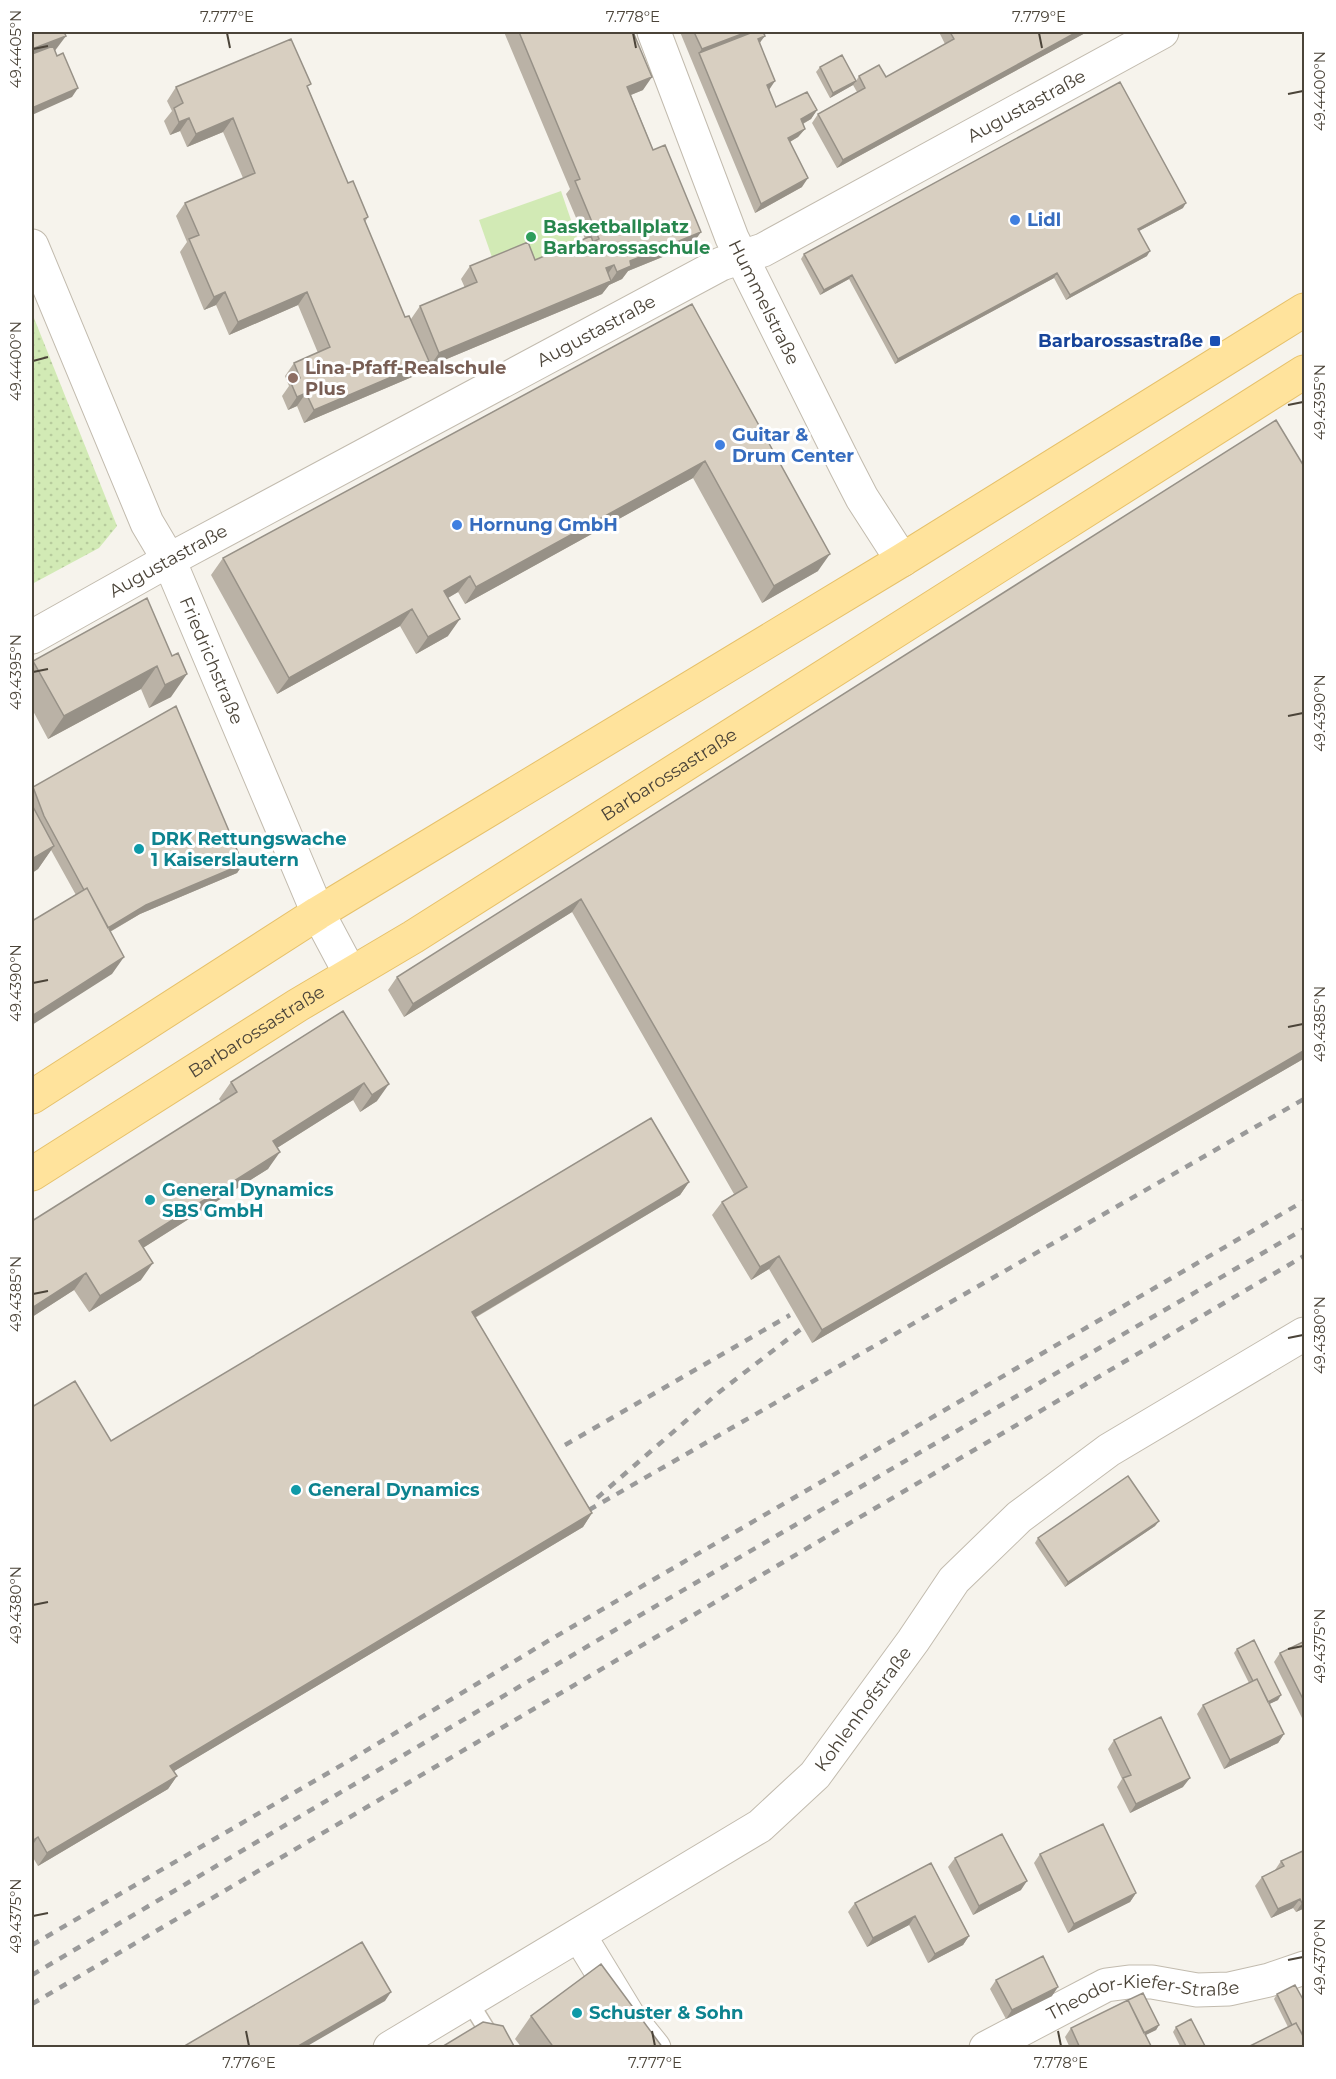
<svg xmlns="http://www.w3.org/2000/svg" width="1336" height="2079" font-family="Montserrat,sans-serif">
  <defs>
    <pattern id="park-dots" width="8" height="8" patternUnits="userSpaceOnUse" patternTransform="scale(1.5)"><rect width="8" height="8" fill="#d2eab5"/><path d="M2 2h.1M6 6h.1" fill="none" stroke="#b6ca9c" stroke-width="1.8" stroke-linecap="round"/></pattern>
  </defs>
  <rect width="100%" height="100%" fill="#f6f3ec"/>
  <path fill="#d2eab5" d="M561 191 583 255 501 283 479 220Z"/>
  <path fill="url(#park-dots)" d="M32 313 117 526 99 548 32 584Z"/>
  <g fill="none" stroke-linecap="round" stroke-linejoin="round">
    <g stroke="#c2bbae" stroke-width="19">
      <path id="lane" d="M469 2001 498 2048"/>
    </g>
    <g stroke="#c2bbae" stroke-width="35">
      <g id="street">
        <path id="s1" d="M654 32 732 238 846 467 862 498 902 560"/>
        <path id="s2" d="M32 246 147 523 169 560 318 913 350 973"/>
        <path id="s3" d="M32 637 169 560 721 264 763 250 1162 32"/>
        <path d="M579 1935 629 2017 654 2048"/>
        <path id="s4" d="M390 2048 760 1826 815 1775 913 1641 954 1580 1019 1517 1109 1450 1304 1334"/>
        <path id="s5" d="M986 2048 1106 1985 1129 1982H1152L1197 1990 1229 1989 1269 1980 1304 1968"/>
      </g>
    </g>
    <g stroke="#e6c16a" stroke-width="35">
      <g id="primary">
        <path d="M32 1097 318 913 902 560 1304 310"/>
        <path id="s6" d="M32 1174 298 1005 413 937 1304 372"/>
      </g>
    </g>
    <use href="#lane" stroke="#fff" stroke-width="16"/>
    <use href="#street" stroke="#fff" stroke-width="33"/>
    <use href="#primary" stroke="#ffe39c" stroke-width="33"/>
    <path stroke="#9a9a9a" stroke-width="4.5" stroke-dasharray="8 8" stroke-linecap="butt" d="M565 1445 790 1315
      M597 1498 718 1393 801 1329
      M575 1518 1304 1099
      M32 1945 347 1762 553 1638 1304 1201
      M32 1975 637 1617 1304 1229
      M32 2004 1304 1256"/>
  </g>
  <path fill="#bab2a6" d="M504 32H633L643 90 631 95 692 245 628 271 622 279 609 285 602 294 430 366 428 361 419 374 304 423 297 406 288 410 282 396 289 386 285 376 294 363 318 353 298 305 229 335 216 305 204 310 180 252 187 242 176 216 185 203 243 178 223 132 187 147 180 131 170 135 164 121 172 111 167 101 176 87 308 88 348 183 368 217 365 222 405 317 411 319 420 306 465 288 461 279 470 266 535 260 585 239 566 194 570 189Z
    M680 32H771L764 34 760 43 769 90 776 107 817 110 811 119 803 124 805 129 798 137 790 142 802 187 755 213Z
    M939 32H1087L837 168 812 123 818 114 857 92 853 85 830 98 816 72 820 67 856 81 859 76 886 77 945 44Z
    M1183 208 1139 231 1147 256 1066 300 1054 278 895 364 849 279 820 295 801 259 804 254Z
    M692 304 818 571 762 603 693 478 465 604 458 592 448 598V636L416 654 400 626 277 694 211 575 223 558Z
    M1305 468V1058L812 1343 769 1269 751 1280 712 1215 722 1202 734 1194 572 912 404 1017 388 990 397 977Z
    M172 656 171 697 149 708 141 689 48 739 32 709V663L33 661Z
    M33 787 243 864 237 873 140 914 110 932 112 974 76 895 51 850 38 869 32 873V789Z
    M343 1011 377 1101 360 1112 353 1100 277 1148 268 1169 143 1248 141 1280 89 1312 74 1290 32 1317 221 1102 219 1099 231 1082Z
    M689 1182 680 1195 475 1318 592 1513 583 1527 174 1771 177 1776 168 1789 38 1866 32 1856V1407L111 1441Z
    M1159 1521 1155 1526 1065 1587 1035 1543 1038 1538Z
    M1305 1641V1724L1274 1662 1280 1653Z
    M1237 1649 1278 1700 1269 1704 1284 1734 1278 1743 1224 1769 1197 1714 1203 1705 1249 1683 1234 1653Z
    M1114 1740 1183 1787 1130 1813 1117 1787 1122 1779 1108 1749Z
    M1305 1850V1908L1296 1912 1293 1908 1271 1918 1255 1886 1262 1877 1275 1870 1281 1861Z
    M1040 1854 1136 1893 1130 1902 1068 1933 1034 1863Z
    M955 1858 1021 1890 973 1915 948 1867Z
    M931 1863 969 1936 963 1945 928 1963 909 1925 867 1947 848 1912 855 1903Z
    M996 1980 1052 1996 1006 2019 990 1989Z
    M1277 1994 1303 2001 1305 1999V2038L1288 2027 1274 1999Z
    M531 2016 663 2048H522L515 2039Z
    M1159 2025 1156 2030 1146 2035 1152 2048H1070L1065 2037 1071 2028Z
    M1176 2027 1206 2048H1181L1173 2032Z"/>
  <path fill="#979187" d="M747 32H771L701 59 699 53 702 49Z
    M1077 32H1087L837 168 843 160Z
    M66 36 54 52 32 61V49Z
    M765 36 758 45V39Z
    M652 77 643 90 618 100 627 87Z
    M775 81 769 90 767 85Z
    M856 81 853 85 830 98 833 93Z
    M78 88 72 97 32 115V108Z
    M817 110 811 119 795 128 801 119Z
    M189 118 180 131 170 135 179 122Z
    M233 118 223 132 187 147 196 134Z
    M805 129 798 137 781 147 788 138Z
    M808 178 802 187 755 213 761 204Z
    M1186 203 1183 208 1135 233 1138 229Z
    M701 232 692 245 628 271 622 279 609 285 602 294 430 366 439 353 610 282 617 272 630 261Z
    M1150 251 1147 256 1066 300 1070 295Z
    M614 265 605 278 606 268Z
    M1057 273 1054 278 895 364 898 359Z
    M852 275 849 279 820 295 824 290Z
    M225 292 216 305 204 310 214 297Z
    M307 292 298 305 229 335 238 322Z
    M429 361 419 374 304 423 314 410Z
    M306 393 297 406 288 410 297 397Z
    M705 461 693 478 465 604 476 587Z
    M830 554 818 571 762 603 774 586Z
    M470 576 458 592 432 607 444 591Z
    M412 609 400 626 277 694 289 678Z
    M460 619 448 636 416 654 428 637Z
    M157 666 141 689 48 739 64 716Z
    M187 674 171 697 149 708 165 685Z
    M54 846 38 869 32 873V859Z
    M243 864 237 873 140 914 99 938 106 929 146 905Z
    M581 899 572 912 404 1017 413 1004Z
    M124 957 112 974 32 1025V1016Z
    M1305 1050V1058L812 1343 822 1330Z
    M364 1083 353 1100 261 1158 273 1141Z
    M389 1084 377 1101 360 1112 372 1095Z
    M280 1152 268 1169 127 1258 139 1241Z
    M689 1182 680 1195 462 1325 472 1312Z
    M779 1256 769 1269 751 1280 760 1267Z
    M153 1263 141 1280 89 1312 100 1296Z
    M86 1273 74 1290 32 1317V1308Z
    M592 1513 583 1527 161 1779 170 1766Z
    M1159 1521 1155 1526 1065 1587 1068 1582Z
    M1281 1695 1278 1700 1261 1708 1264 1704Z
    M1284 1734 1278 1743 1224 1769 1230 1760Z
    M177 1776 168 1789 38 1866 47 1853Z
    M1190 1778 1183 1787 1130 1813 1136 1804Z
    M38 1837 32 1846V1841Z
    M1027 1881 1021 1890 973 1915 979 1906Z
    M1136 1893 1130 1902 1068 1933 1074 1924Z
    M1300 1899 1293 1908 1271 1918 1278 1909Z
    M1305 1902V1908L1296 1912 1302 1903Z
    M915 1916 909 1925 867 1947 873 1938Z
    M969 1936 963 1945 928 1963 935 1954Z
    M1058 1987 1052 1996 1006 2019 1012 2010Z
    M391 1992 385 2001 304 2048H295Z
    M1159 2025 1156 2030 1137 2039 1140 2034Z"/>
  <path fill="#d8cfc1" stroke="#979187" stroke-width="1.5" d="M32 32H64L66 36 32 49Z
    M519 32H633L652 77 627 87 653 150 665 145 701 232 630 261 631 266 617 272 614 265 606 268 611 281 439 353 420 306 477 282 470 266 528 242 535 260 591 236 593 242 599 239 575 181 580 179Z
    M694 32H747L702 49Z
    M753 32H763L765 36 758 39 775 81 767 85 776 107 807 92 817 110 801 119 805 129 788 138 808 178 761 204 699 53Z
    M950 32H1077L843 160 818 114 865 88 859 76 879 65 886 77 954 39Z
    M291 39 311 84 307 86 348 183 353 181 368 217 364 219 405 317 409 316 429 361 314 410 306 393 297 397 291 383 300 378 294 363 330 347 307 292 238 322 225 292 214 297 189 239 199 235 185 203 255 173 233 118 196 134 189 118 179 122 174 108 183 103 176 87Z
    M53 46 57 56 63 53 78 88 32 108V54Z
    M842 55 856 81 833 93 820 67Z
    M1120 82 1186 203 1138 229 1150 251 1070 295 1057 273 898 359 852 275 824 290 804 254Z
    M692 304 830 554 774 586 705 461 476 587 470 576 444 591 460 619 428 637 412 609 289 678 223 558Z
    M1276 420 1305 468V1050L822 1330 779 1256 760 1267 722 1202 747 1187 581 899 413 1004 397 977Z
    M147 598 172 656 178 653 187 674 165 685 157 666 64 716 33 661Z
    M176 706 243 864 146 905 108 928 87 888 84 890 44 816 33 787Z
    M32 805 54 846 32 859Z
    M87 888 124 957 32 1016V921Z
    M343 1011 389 1084 372 1095 364 1083 273 1141 280 1152 139 1241 153 1263 100 1296 86 1273 32 1308V1221L237 1092 231 1082Z
    M651 1118 689 1182 472 1312 592 1513 170 1766 177 1776 47 1853 38 1837 32 1841V1407L75 1381 111 1441Z
    M1128 1476 1159 1521 1068 1582 1038 1538Z
    M1254 1640 1281 1695 1268 1702 1257 1679 1253 1681 1237 1649Z
    M1305 1641V1703L1280 1653Z
    M1257 1679 1284 1734 1230 1760 1203 1705Z
    M1161 1717 1190 1778 1136 1804 1123 1778 1131 1775 1114 1740Z
    M1103 1824 1136 1893 1074 1924 1040 1854Z
    M1002 1834 1027 1881 979 1906 955 1858Z
    M1305 1850V1902L1302 1903 1300 1899 1278 1909 1262 1877 1284 1866 1281 1861Z
    M931 1863 969 1936 935 1954 915 1916 873 1938 855 1903Z
    M362 1942 391 1992 295 2048H181Z
    M1043 1956 1058 1987 1012 2010 996 1980Z
    M601 1964 663 2048H554L531 2016Z
    M1295 1985 1305 2003V2035L1303 2036 1296 2023 1292 2025 1277 1994Z
    M1143 1993 1159 2025 1144 2033 1128 2000Z
    M1128 2000 1152 2048H1080L1071 2028Z
    M1191 2019 1206 2048H1187L1176 2027Z
    M483 2022 503 2026 515 2048H440Z
    M1296 2023 1305 2039V2048H1246Z"/>
  <path fill="none" stroke="#4b4439" stroke-width="2" d="M227 33 230 48M633 33 636 48M1039 33 1042 48M33 49 48 46M1288 94 1303 91M33 361 48 357M1288 405 1303 402M33 672 48 669M1288 716 1303 713M33 983 48 980M1288 1027 1303 1024M33 1294 48 1291M1288 1338 1303 1335M33 1605 48 1602M1288 1649 1303 1646M33 1916 48 1913M1288 1960 1303 1957M246 2031 249 2046M652 2031 655 2046M1058 2031 1061 2046"/>
  <g fill="#3f7fe0" stroke="#fff" stroke-width="2">
    <circle cx="1015" cy="220" r="6"/>
    <circle cx="720" cy="445" r="6"/>
    <circle cx="457" cy="525" r="6"/>
  </g>
  <circle fill="#2e9e5b" stroke="#fff" stroke-width="2" cx="531" cy="237" r="6"/>
  <rect fill="#1a4fb4" stroke="#fff" stroke-width="2" x="1209" y="335" width="12" height="12" rx="3"/>
  <circle fill="#8d6e63" stroke="#fff" stroke-width="2" cx="293" cy="378" r="6"/>
  <g fill="#0f9aa8" stroke="#fff" stroke-width="2">
    <circle cx="139" cy="849" r="6"/>
    <circle cx="150" cy="1200" r="6"/>
    <circle cx="296" cy="1490" r="6"/>
    <circle cx="577" cy="2013" r="6"/>
  </g>
  <g text-anchor="middle" stroke-width="6" stroke-linejoin="round" paint-order="stroke">
    <g font-size="18" fill="#4b4439" stroke="#fff">
      <text dy="6" stroke="none"><textPath href="#s3" startOffset="1128">Augustastraße</textPath></text>
      <text dy="6" stroke="none"><textPath href="#s1" startOffset="292">Hummelstraße</textPath></text>
      <text dy="6" stroke="none"><textPath href="#s3" startOffset="642">Augustastraße</textPath></text>
      <text dy="6" stroke="none"><textPath href="#s3" startOffset="156">Augustastraße</textPath></text>
      <text dy="6" stroke="none"><textPath href="#s2" startOffset="452">Friedrichstraße</textPath></text>
      <text dy="6" stroke="none"><textPath href="#s6" startOffset="752">Barbarossastraße</textPath></text>
      <text dy="6" stroke="none"><textPath href="#s6" startOffset="266">Barbarossastraße</textPath></text>
      <text dy="6" stroke="none"><textPath href="#s4" startOffset="588">Kohlenhofstraße</textPath></text>
      <text dy="6" stroke="none"><textPath href="#s5" startOffset="170">Theodor-Kiefer-Straße</textPath></text>
    </g>
    <g font-size="18" font-weight="bold" fill="#366cbe" stroke="#fff" text-anchor="start">
      <text x="1027" y="226">Lidl</text>
      <text x="732" y="441">Guitar &amp;<tspan x="732" dy="21">Drum Center</tspan></text>
      <text x="469" y="531">Hornung GmbH</text>
    </g>
    <g font-size="18" font-weight="bold" fill="#27864d" stroke="#fff" text-anchor="start">
      <text x="543" y="233">Basketballplatz<tspan x="543" dy="21">Barbarossaschule</tspan></text>
    </g>
    <g font-size="18" font-weight="bold" fill="#164399" stroke="#fff" text-anchor="end">
      <text x="1203" y="347">Barbarossastraße</text>
    </g>
    <g font-size="18" font-weight="bold" fill="#785e54" stroke="#fff" text-anchor="start">
      <text x="305" y="374">Lina-Pfaff-Realschule<tspan x="305" dy="21">Plus</tspan></text>
    </g>
    <g font-size="18" font-weight="bold" fill="#0d838f" stroke="#fff" text-anchor="start">
      <text x="151" y="845">DRK Rettungswache<tspan x="151" dy="21">1 Kaiserslautern</tspan></text>
      <text x="162" y="1196">General Dynamics<tspan x="162" dy="21">SBS GmbH</tspan></text>
      <text x="308" y="1496">General Dynamics</text>
      <text x="589" y="2019">Schuster &amp; Sohn</text>
    </g>
  </g>
  <rect width="1336" height="2079" fill="none" stroke="#ffffff" stroke-width="66"/>
  <rect x="33" y="33" width="1270" height="2013" fill="none" stroke="#4b4439" stroke-width="2"/>
  <g font-size="15" text-anchor="middle" fill="#4b4439">
    <text x="227" y="22">7.777°E</text>
    <text x="633" y="22">7.778°E</text>
    <text x="1039" y="22">7.779°E</text>
    <text transform="translate(16 49) rotate(-90)" y="5">49.4405°N</text>
    <text transform="translate(1320 91) rotate(-90)" y="5">49.4400°N</text>
    <text transform="translate(16 361) rotate(-90)" y="5">49.4400°N</text>
    <text transform="translate(1320 402) rotate(-90)" y="5">49.4395°N</text>
    <text transform="translate(16 672) rotate(-90)" y="5">49.4395°N</text>
    <text transform="translate(1320 713) rotate(-90)" y="5">49.4390°N</text>
    <text transform="translate(16 983) rotate(-90)" y="5">49.4390°N</text>
    <text transform="translate(1320 1024) rotate(-90)" y="5">49.4385°N</text>
    <text transform="translate(16 1294) rotate(-90)" y="5">49.4385°N</text>
    <text transform="translate(1320 1335) rotate(-90)" y="5">49.4380°N</text>
    <text transform="translate(16 1605) rotate(-90)" y="5">49.4380°N</text>
    <text transform="translate(1320 1646) rotate(-90)" y="5">49.4375°N</text>
    <text transform="translate(16 1916) rotate(-90)" y="5">49.4375°N</text>
    <text transform="translate(1320 1957) rotate(-90)" y="5">49.4370°N</text>
    <text x="249" y="2068">7.776°E</text>
    <text x="655" y="2068">7.777°E</text>
    <text x="1061" y="2068">7.778°E</text>
  </g>
</svg>
